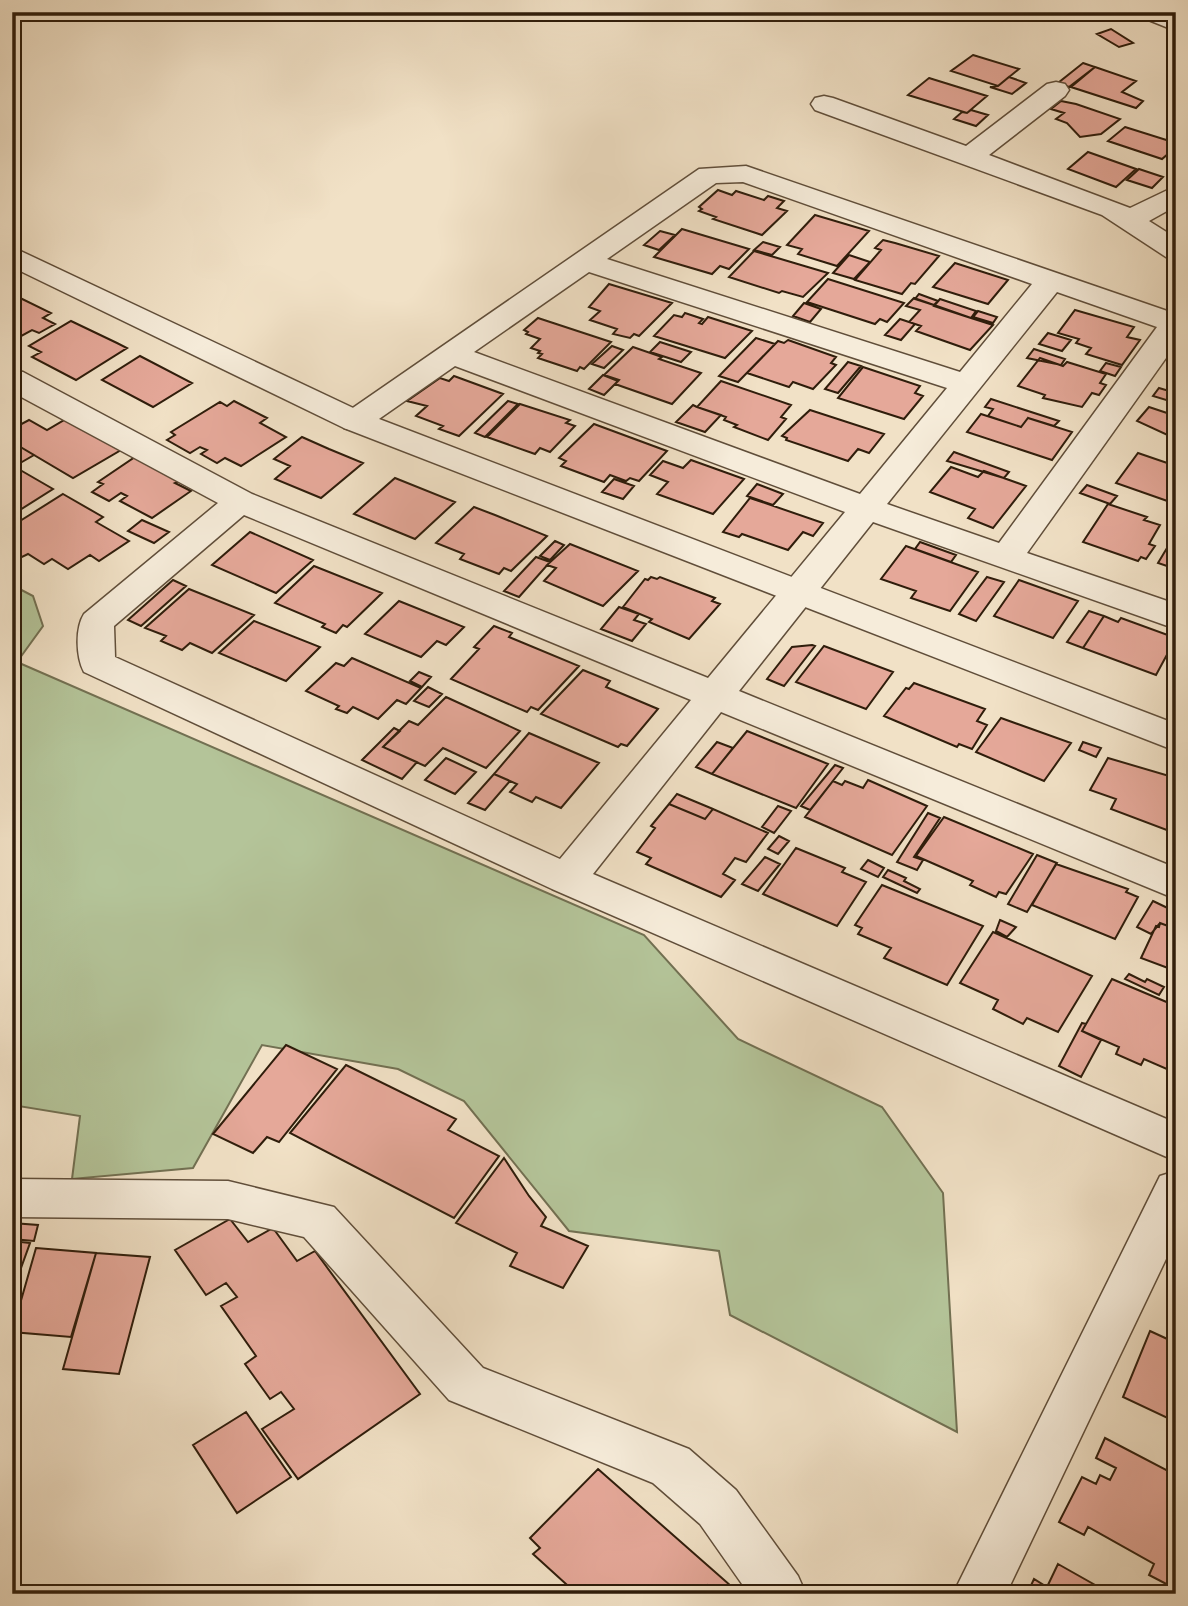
<svg xmlns="http://www.w3.org/2000/svg" width="1188" height="1606" font-family="'Gentium Book Plus',serif">
<style>
.green{fill:#b4c499;stroke:#727052;stroke-width:2}
.building{fill:#e5a899;stroke:#2f1d0b;stroke-width:2}
.lines{fill:none;stroke-linecap:round;stroke-linejoin:round}
.minor-casing{stroke:#604e3a;stroke-width:3}
.tertiary-casing{stroke:#604e3a;stroke-width:3}
.minor{fill:#f6ecda;fill-rule:evenodd}
.tertiary{fill:#f6ecda;fill-rule:evenodd}
</style>
<rect width="100%" height="100%" fill="#f1e1c6"/>
<filter id="stains"><feTurbulence type="fractalNoise" baseFrequency=".00286" numOctaves="4"/><feColorMatrix values="0 0 0 0 .2 0 0 0 0 .09 0 0 0 0 .02 0 0 0 .5 -.17"/></filter>
<radialGradient id="worn" r=".72"><stop offset=".6" stop-color="#630" stop-opacity="0"/><stop offset="1" stop-color="#630" stop-opacity=".3"/></radialGradient>
<path class="green" d="M12,585L33,596L43,626L17,662L644,935L738,1039L882,1107L943,1193L957,1432L730,1315L719,1251L569,1231L464,1101L398,1069L262,1045L193,1168L72,1179L80,1116L12,1105Z"/>
<path class="building" d="M1111,29L1133,43L1119,47L1097,34Z
M973,55L1019,69L998,86L951,71Z
M1083,63L1095,67L1069,87L1058,83Z
M1095,67L1136,81L1122,92L1143,101L1136,108L1071,87Z
M1009,77L1026,83L1012,94L990,87L998,86Z
M929,78L987,96L967,113L908,95Z
M1061,101L1076,104L1120,119L1101,134L1080,137L1067,123L1056,119L1064,113L1051,109Z
M971,110L988,115L976,126L954,119L962,112L967,113Z
M1125,127L1176,143V147L1162,159L1108,141Z
M1088,152L1136,169L1116,187L1068,169Z
M1139,169L1163,177L1152,188L1127,180Z
M718,190L732,195L736,191L764,200L768,196L784,201L777,208L787,211L762,235L756,233L713,219L716,217L699,211L702,209L699,207Z
M815,215L869,231L837,266L798,254L802,249L787,245Z
M682,229L749,249L729,269L720,266L712,274L654,257Z
M660,231L675,235L659,250L644,245Z
M883,240L895,243L939,256L915,284L911,283L902,294L855,280L881,250L875,248Z
M763,242L780,247L772,255L754,250Z
M754,251L828,273L803,297L782,291L779,293L729,277Z
M849,255L870,262L854,279L833,273Z
M955,263L1008,280L988,304L933,287Z
M828,279L904,303L887,322L880,319L875,324L807,302Z
M609,284L672,303L639,336L634,334L630,338L613,334L617,329L590,320L600,311L589,307Z
M12,294L51,313L43,318L55,324L39,333L32,330L12,341Z
M919,294L938,301L934,305L915,299Z
M914,298L971,318L993,325L970,350L916,331L921,326L909,322L920,310L906,306Z
M940,299L976,311L971,318L934,306Z
M804,303L821,309L810,322L793,316Z
M1075,310L1134,327L1127,337L1140,340L1122,365L1086,354L1091,348L1076,343L1079,339L1058,333Z
M978,311L997,317L993,323L973,317Z
M685,313L703,319L699,323L702,324L708,317L752,331L725,358L654,336L674,315L682,317Z
M538,318L611,342L584,369L580,367L577,371L538,358L542,354L538,353L540,351L531,348L540,339L526,334L528,332L524,330Z
M900,319L915,324L901,340L885,335Z
M71,321L117,343L127,348L76,380L32,357L41,352L29,346Z
M1048,333L1071,340L1062,351L1039,344Z
M756,338L775,344L738,382L719,376Z
M788,340L836,357L831,363L836,365L813,389L793,382L789,387L747,373L778,341L784,343Z
M660,342L691,352L681,362L650,352Z
M612,346L623,350L604,368L592,364Z
M633,347L662,357L659,359L701,373L672,404L615,384L619,380L604,375Z
M1034,349L1065,359L1061,365L1027,358Z
M140,356L192,383L153,407L102,380Z
M1040,358L1063,366L1067,362L1106,374L1100,383L1106,385L1099,395L1092,393L1082,407L1043,398L1045,395L1018,386Z
M848,362L861,366L838,393L825,389Z
M1106,363L1121,367L1115,376L1100,371Z
M863,367L920,386L915,393L923,396L904,419L838,398Z
M603,375L618,381L604,395L589,389Z
M454,376L503,394L459,436L439,429L443,426L416,416L427,406L407,401L440,378L449,381Z
M721,381L791,405L781,417L786,419L768,440L734,427L737,425L724,420L726,417L697,407Z
M1159,388L1176,393V403L1153,396Z
M991,399L1059,421L1054,426L1028,418L1021,427L988,416L993,409L985,407Z
M234,401L267,418L260,423L286,437L241,466L225,458L217,463L201,454L207,450L200,447L190,453L167,440L175,435L171,432L220,402L227,406Z
M508,401L518,404L485,437L475,433Z
M520,404L570,420L566,423L575,426L550,452L540,448L535,454L487,437Z
M693,405L697,407L721,415L705,432L676,422Z
M1149,407L1176,416L1174,438L1137,421Z
M810,410L884,434L869,453L858,449L848,461L786,440L787,438L782,436Z
M981,414L1021,427L1028,418L1072,432L1052,460L967,432Z
M66,419L121,450L73,478L12,442V429L29,420L47,430Z
M594,424L667,451L639,481L630,478L626,481L610,475L604,482L561,466L566,461L559,458Z
M302,437L329,449L363,463L321,498L275,479L290,466L274,459Z
M12,442L34,455L15,466L12,465Z
M954,452L1009,472L1004,478L947,461Z
M1138,453L1176,466V504L1116,483Z
M135,457L180,481L175,483L191,491L152,518L120,501L127,496L121,493L109,501L92,492L103,484L98,482Z
M691,460L744,479L713,514L657,494L668,482L650,475L663,461L683,468Z
M15,467L53,489L12,515V469Z
M951,467L978,477L984,471L1026,486L993,528L968,518L975,509L930,492Z
M395,478L455,502L415,539L354,514Z
M614,479L634,486L623,499L602,492Z
M757,484L783,494L773,505L747,496Z
M1087,485L1117,496L1110,504L1080,493Z
M63,494L103,517L96,522L129,541L99,561L90,555L68,569L52,559L44,564L28,554L22,557L12,552V526Z
M750,498L759,501L823,523L813,536L803,532L788,550L742,534L739,537L723,532Z
M1108,504L1147,517L1144,520L1160,525L1149,544L1155,546L1146,559L1141,557L1138,561L1083,542Z
M474,507L495,515L547,536L511,571L504,568L499,574L460,559L464,554L436,543Z
M142,520L169,532L154,543L128,531Z
M250,532L313,560L276,593L212,565Z
M1176,533V569L1158,563Z
M555,541L564,545L550,560L540,556Z
M920,542L956,555L951,562L915,549Z
M570,544L638,571L603,606L544,581L556,568L547,565Z
M906,546L978,572L950,611L911,598L916,591L881,579Z
M536,557L550,562L519,597L504,591Z
M314,566L382,593L347,627L343,625L336,633L322,627L325,624L275,603Z
M651,577L657,579L660,577L715,598L712,601L720,604L689,639L649,622L652,619L623,607L645,579L648,580Z
M987,577L1004,582L976,621L959,614Z
M173,580L186,586L141,626L128,620Z
M1019,580L1078,601L1053,638L994,616Z
M189,589L254,615L212,653L190,643L182,650L161,641L166,636L145,628Z
M399,601L464,627L446,645L437,641L421,657L365,634Z
M619,607L639,614L634,620L646,624L632,641L601,629Z
M1089,611L1104,616L1083,648L1067,642Z
M1104,616L1118,622L1121,618L1176,638L1156,675L1083,648Z
M254,621L320,647L286,681L219,653Z
M494,626L512,633L509,637L579,666L538,710L531,707L527,712L451,679L479,649L474,647Z
M812,645L815,646L784,686L767,679L792,647Z
M824,646L893,672L866,709L796,682Z
M352,658L421,688L406,704L397,700L378,719L353,707L347,713L336,709L339,706L306,691L336,663L344,666Z
M583,670L610,681L606,687L658,709L627,746L621,744L618,747L541,714Z
M419,672L431,677L422,687L410,681Z
M914,683L985,709L977,721L987,725L972,749L959,744L957,747L884,716L906,688L909,689Z
M428,687L442,694L429,707L414,701Z
M446,697L520,731L486,768L443,748L425,766L383,747L409,721L418,725Z
M1001,718L1071,743L1044,781L976,752Z
M394,728L400,731L383,747L417,762L402,779L362,760Z
M747,731L828,764L796,808L712,774Z
M529,733L599,763L561,808L536,797L532,802L510,792L517,784L494,774Z
M717,742L733,748L712,774L696,767Z
M1083,742L1101,748L1096,757L1079,750Z
M446,758L476,772L455,794L425,780Z
M1108,758L1176,778V823L1172,832L1111,809L1116,799L1090,790Z
M835,765L843,768L810,810L801,806Z
M494,774L510,781L485,810L468,803Z
M868,780L927,806L892,855L805,817L833,781L842,785L845,781L863,788Z
M677,794L713,809L705,819L669,804Z
M669,804L705,819L713,809L768,833L746,862L735,858L723,874L735,880L721,897L646,864L651,858L637,852L655,828L651,826Z
M778,806L791,811L774,833L762,827Z
M928,813L940,818L914,857L923,860L917,870L897,862Z
M944,817L1033,854L1006,894L999,892L996,897L970,885L973,881L916,856Z
M779,836L789,841L778,854L768,849Z
M796,848L845,868L842,872L866,882L837,926L763,894Z
M1037,855L1057,863L1027,912L1008,904Z
M765,857L780,864L758,891L742,884Z
M868,860L884,868L878,877L861,869Z
M1056,864L1128,889L1126,892L1138,897L1115,939L1032,905Z
M888,870L906,878L904,881L920,889L917,893L883,877Z
M882,885L983,926L947,985L884,958L891,948L858,934L862,928L855,925Z
M1153,901L1176,912L1168,926L1160,923L1151,934L1137,927Z
M1176,912V971L1141,958L1156,926L1159,927L1160,923L1168,926Z
M1000,920L1016,927L1007,937L996,931Z
M993,932L1092,976L1058,1032L1027,1018L1023,1024L993,1009L998,1000L960,983Z
M1129,974L1145,982L1147,979L1164,987L1159,995L1125,979Z
M1112,979L1176,1006V1073L1144,1059L1141,1065L1116,1054L1119,1047L1082,1031Z
M1082,1023L1086,1024L1082,1031L1101,1040L1081,1077L1059,1066Z
M286,1045L337,1069L279,1142L267,1137L253,1153L213,1134Z
M346,1065L456,1119L448,1130L499,1156L454,1218L290,1133Z
M504,1158L529,1196L546,1217L541,1226L588,1246L563,1288L510,1266L517,1253L456,1223Z
M230,1219L248,1242L273,1228L297,1261L315,1251L420,1394L298,1479L262,1429L294,1409L281,1392L270,1399L245,1364L256,1356L221,1306L237,1297L226,1283L206,1295L175,1250Z
M12,1223L38,1225L34,1241L12,1239Z
M12,1241L30,1243L12,1293Z
M36,1248L96,1253L71,1337L12,1332Z
M96,1253L150,1257L119,1374L63,1369Z
M1150,1331L1176,1343V1422L1123,1397Z
M246,1412L291,1477L237,1513L193,1445Z
M1105,1438L1176,1475V1589L1149,1575L1154,1564L1088,1527L1084,1535L1059,1522L1082,1477L1096,1484L1100,1475L1110,1480L1116,1468L1096,1458Z
M598,1469L731,1586L723,1594L708,1585L699,1594H577L533,1554L540,1548L530,1538Z
M1058,1564L1111,1594H1027L1034,1579L1047,1587Z"/>
<g class="lines">
<defs>
<path id="minor" d="M1138,12L1176,15V31L1141,17Z
M1056,82L1065,84L1069,90L1065,96L989,155L1130,208L1176,186V206L1149,221L1176,238V260L1166,257L1102,215L815,110L811,104L815,98L824,96L833,98L966,146L1047,84Z
M746,166L1176,314V344L1027,553L1176,604V629L873,522L739,691L1176,868V899L721,712L593,874L1176,1123V1161L552,889L84,672C76,657 75,628 84,614L218,503L12,392V370L23,372L252,494L708,678L845,512L455,366L366,428L355,431L344,428L339,421L344,414L699,169ZM743,182L1032,284L960,372L607,259L716,183ZM589,272L947,388L860,494L474,352ZM1057,292L1157,327L999,543L887,504ZM244,515L691,700L560,859L115,657L114,626Z
M1176,1171V1238L1006,1594H953L1160,1176Z
M12,1179L228,1181L334,1207L483,1368L689,1449L736,1490L798,1576L806,1594H749L700,1524L653,1483L449,1400L304,1237L228,1219L12,1217Z"/>
<path id="tertiary" d="M12,247L366,414L1176,724V751L344,428L12,267Z"/>
</defs>
<use href="#minor" class="minor-casing"/>
<use href="#tertiary" class="tertiary-casing"/>
<use href="#minor" class="minor"/>
<use href="#tertiary" class="tertiary"/>
</g>
<rect width="1188" height="1606" fill="none" stroke="#f1e1c6" stroke-width="42"/>
<rect x="14" y="14" width="1160" height="1578" fill="none" stroke="#2f1d0b" stroke-width="3.5"/>
<rect x="21" y="21" width="1146" height="1564" fill="none" stroke="#2f1d0b" stroke-width="2"/>
<rect width="100%" height="100%" filter="url(#stains)"/>
<rect width="100%" height="100%" fill="url(#worn)"/>
</svg>
